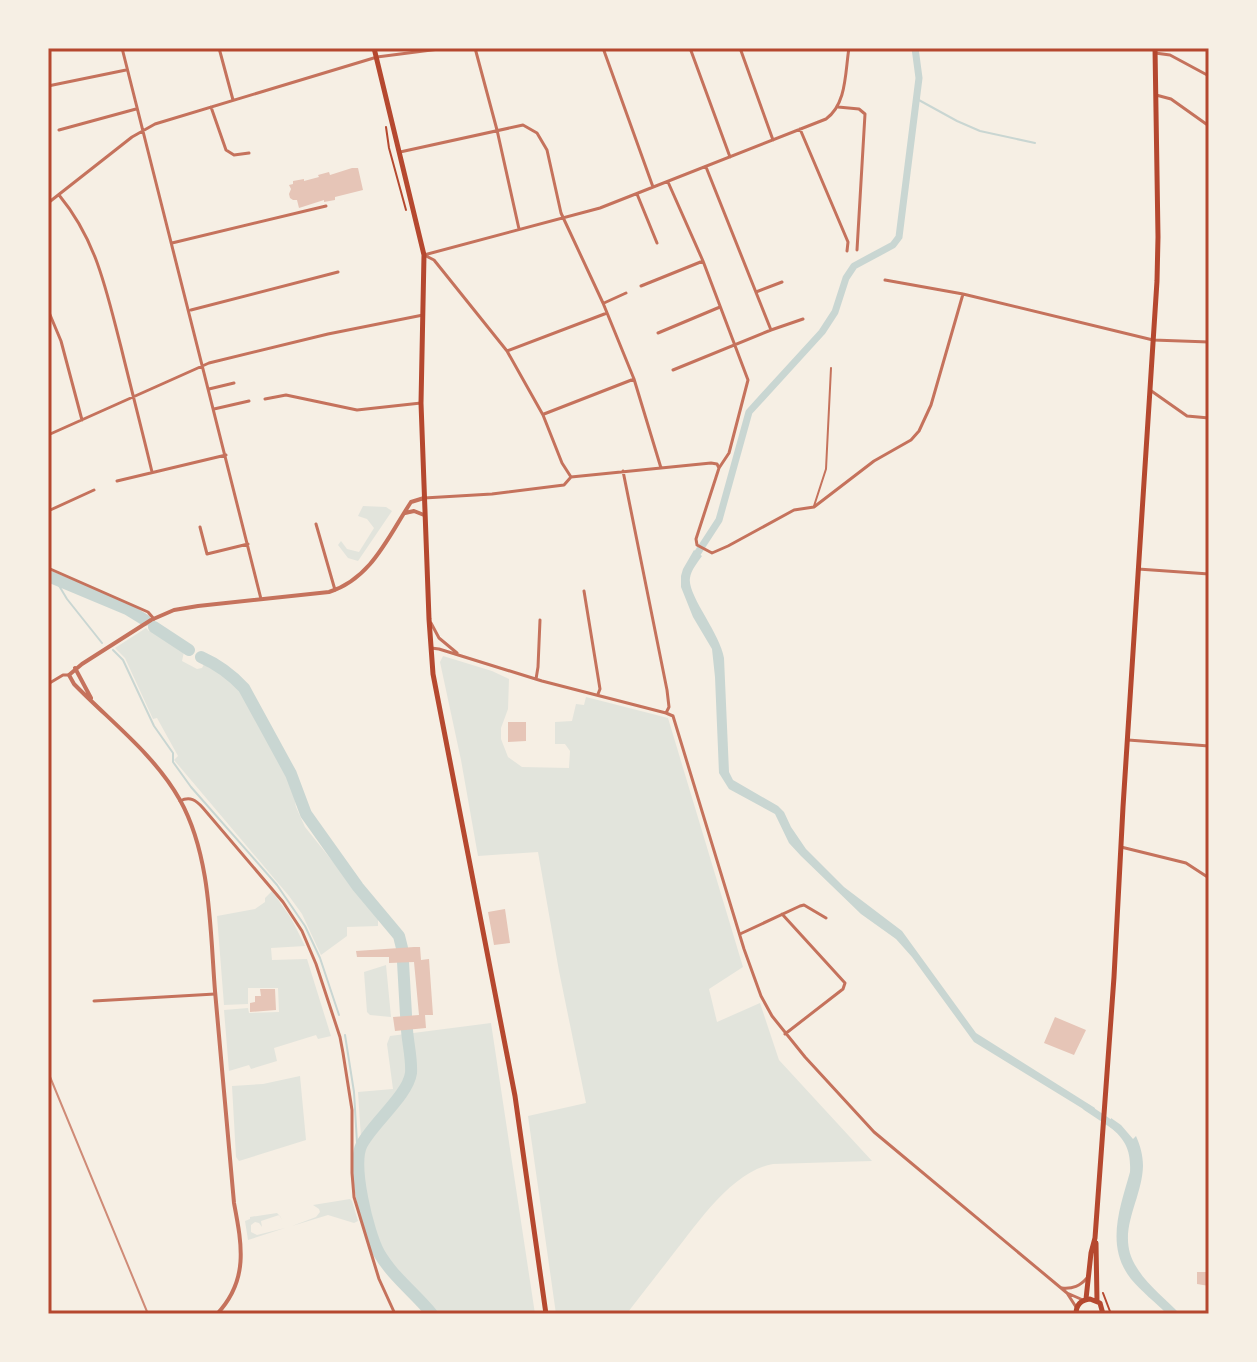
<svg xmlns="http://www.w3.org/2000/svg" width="1257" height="1362" font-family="Poppins,sans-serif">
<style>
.green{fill:#e2e4dc}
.water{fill:#c9d6d2}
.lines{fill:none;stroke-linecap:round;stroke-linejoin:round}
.stream{stroke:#c9d6d2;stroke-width:2}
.canal{stroke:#c9d6d2;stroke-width:7}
.river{stroke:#c9d6d2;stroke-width:12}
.building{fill:#e6c5b7}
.path{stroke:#b5482f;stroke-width:2}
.service{stroke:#c5725c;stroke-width:2}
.minor{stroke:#c5725c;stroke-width:3}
.tertiary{stroke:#c5725c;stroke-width:4}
.primary{stroke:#b5482f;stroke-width:5}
.rail{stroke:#cf8b77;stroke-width:2}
.neatline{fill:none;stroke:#b5482f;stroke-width:3}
</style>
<rect width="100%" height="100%" fill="#f6efe4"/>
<path class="green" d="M363,506L386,507L392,511L358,561L348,558L338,545L341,541L347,549L359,552L374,528L367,519L358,516Z
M146,628L149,631L152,629L184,652L182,661L197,669L202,668L205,662L235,683L284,766L292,785L296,807L305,827L378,918V926L347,927V936L321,955L302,914L289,896L174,760L178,756L157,718L153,719L125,658L115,648Z
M443,656L492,671L509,679L508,709L501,728V739L508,757L522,767L569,768L570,751L565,744H555V722L572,721L576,704L584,705L586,697L668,718L743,967L709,989L717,1022L760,1003L779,1060L872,1161L773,1164C731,1171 695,1227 670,1258C656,1276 642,1294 628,1312L556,1314L528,1116L586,1103L559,971L538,852L478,856L461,760L440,662Z
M272,891L291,918L305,946L271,948L272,960L307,959L331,1036L318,1039L316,1035L274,1048L277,1061L251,1069L249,1065L229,1071L224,1010L248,1008L249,1013L279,1012L278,988H248V1004L224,1005L217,916L255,909L265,902V898Z
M386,965L391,1017L370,1015L367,1012L364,972Z
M491,1023L535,1314H435L394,1269L378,1246L364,1184L363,1147L361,1138L358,1092L393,1089L387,1044L390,1036Z
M300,1076L306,1140L239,1161L236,1157L232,1086L263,1084Z
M350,1199L352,1201L358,1221L354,1223L328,1215L292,1226L316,1217L320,1212L319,1209L313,1205Z
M277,1213L280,1216L282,1220L279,1215L261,1221L262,1227L259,1223L255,1222L251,1225V1232L257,1235L285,1228L248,1240L245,1221L250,1219V1217Z"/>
<path class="water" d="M694,550L702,556C698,562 691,570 690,578C687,595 720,633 724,658L729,772L733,780L778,806L784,812L791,827L806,849L844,887L902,931L976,1033L1095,1108L1093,1115L974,1042L912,957L896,939L861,914L801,856L789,843L775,814L729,789L719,773L715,677L712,649L693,617L681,587V576L683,569Z
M1111,1118L1121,1125L1133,1139L1136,1136C1140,1145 1143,1155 1143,1166C1142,1202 1114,1233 1137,1268C1148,1286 1166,1299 1180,1314H1167C1155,1302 1142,1292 1131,1279C1105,1246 1120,1208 1130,1172C1131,1151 1126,1140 1110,1127Z"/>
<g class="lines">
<path class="stream" d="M917,99L957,121L980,131L1035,143
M55,579L67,599L102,643
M113,650L123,660L154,726L173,753V762L191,787L277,885L305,926L320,958L339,1015
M345,1035L354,1092L357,1143L360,1147"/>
<path class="canal" d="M693,560L719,520L749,412L822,332L835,312L846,278L854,266L893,245L899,237L919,78L915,48
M1086,1107L1116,1127"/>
<path class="river" d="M48,576L127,609L145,620
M154,627L189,650
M201,657C219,665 231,674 244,688L291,774L306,814L358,887L399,936L402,948
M403,962L406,1015
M407,1030C408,1044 412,1059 411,1073C408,1095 373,1123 362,1144C351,1164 368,1233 379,1253C392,1276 415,1293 432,1314"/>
</g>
<path class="building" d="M352,168H358L363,190L335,197V200L324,202V200L299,208L297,200H293L290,198L289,194L291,189L289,185L293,184V181L304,179V181L319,177L318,175L329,172L330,175Z
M508,722H526V741L508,742Z
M505,909L510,943L494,945L488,912Z
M414,947H420L421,960L429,959L433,1015H425L426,1028L395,1031L393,1017L419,1015L414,962L389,963V957H357L356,951Z
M260,989H275L276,1010L250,1012V1003L255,1002V996H261Z
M1055,1017L1086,1030L1074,1055L1044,1043Z
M1197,1272H1207V1275H1209V1286L1197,1284Z"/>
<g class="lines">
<path class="path" d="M386,127L389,148L406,210
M1103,1293L1111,1314"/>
<path class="service" d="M814,506L826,469L831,368"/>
<path class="minor" d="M122,48L261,599
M219,48L233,100
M475,48L497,130L519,229
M603,48L653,187
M690,48L730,157
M740,48L773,140
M1155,53L1170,55L1209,76
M48,86L126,70
M1156,95L1171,99L1209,126
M211,107L226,150L234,155L249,153
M838,107L859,109L865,114L857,250
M800,129L848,242L847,251
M59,130L136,109
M400,152L523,125L537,133L547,150L561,213L603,303L634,379L661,468
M668,182L703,261L748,380L729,453L719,468L696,539L697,545L712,553L728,546L794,510L814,507L874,461L911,440L919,431L931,405L963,294
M637,194L657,243
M59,195C97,241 106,290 121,347C131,388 142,430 152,472
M48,203L132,137L155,124L377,57L447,48
M172,243L326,206
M424,255L600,208L826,119C847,104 845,72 849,48
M424,255L434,260L507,351L543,415L562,463L571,477L711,463L717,464L719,468
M885,280L963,294L1153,340L1209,342
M641,286L703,261
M756,292L782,282
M604,303L626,293
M48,310L61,341L82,420
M191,310L338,272
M771,330L803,319
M658,333L720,307
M507,351L607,313
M673,370L771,330L706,167
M209,389L234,383
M1150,390L1187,416L1209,418
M265,399L286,395L357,410L421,403
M214,409L249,401
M544,414L634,379
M48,435L209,363L328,334L423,315
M623,471L667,690L669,707L666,713
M117,481L226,455
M424,498L492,494L564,485L571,477
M48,511L94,490
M316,524L335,590
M200,527L207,554L248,544
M48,568L148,612L154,619
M1138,569L1209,574
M584,591L600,689L598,694
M431,623L439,638L457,653
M431,648L439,649L542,681L666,713L673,716L744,949L761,996L772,1016L805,1057L874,1132L1067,1293L1083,1300
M536,679L538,667L540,620
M48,684L63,675H69
M1128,740L1209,746
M180,801C190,796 196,800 203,808L283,902L302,931L316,964L340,1037L343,1053L352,1110V1173L354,1197L379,1279L395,1314
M1121,847L1186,863L1209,878
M782,914L845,983L843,989L785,1034
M740,934L800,906L804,905L826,918
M94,1001L215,994
M1062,1288C1073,1289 1080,1286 1087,1278
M1067,1293L1076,1307"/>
<path class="tertiary" d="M405,513L414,511L424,515
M75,668L91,698
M217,1314C249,1280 242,1245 234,1203C228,1132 221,1062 215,991C210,929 211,856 180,800C154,754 111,722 74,684L69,675L82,664L151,620L174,610L198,606L329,592C371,579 388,537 411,502L424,498"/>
<path class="primary" d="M374,48L424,255L421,403L429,619L433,674L515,1096L546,1314
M1096,1243L1097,1301
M1086,1299L1091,1253L1095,1238L1114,977L1123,807L1157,281L1158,237L1155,48
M1076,1314C1076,1305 1081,1300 1090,1299L1100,1303L1103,1314"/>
<path class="rail" d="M48,1072L148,1314"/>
</g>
<rect width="1257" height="1362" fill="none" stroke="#f6efe4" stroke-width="100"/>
<rect x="50" y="50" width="1157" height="1262" class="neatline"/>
</svg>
